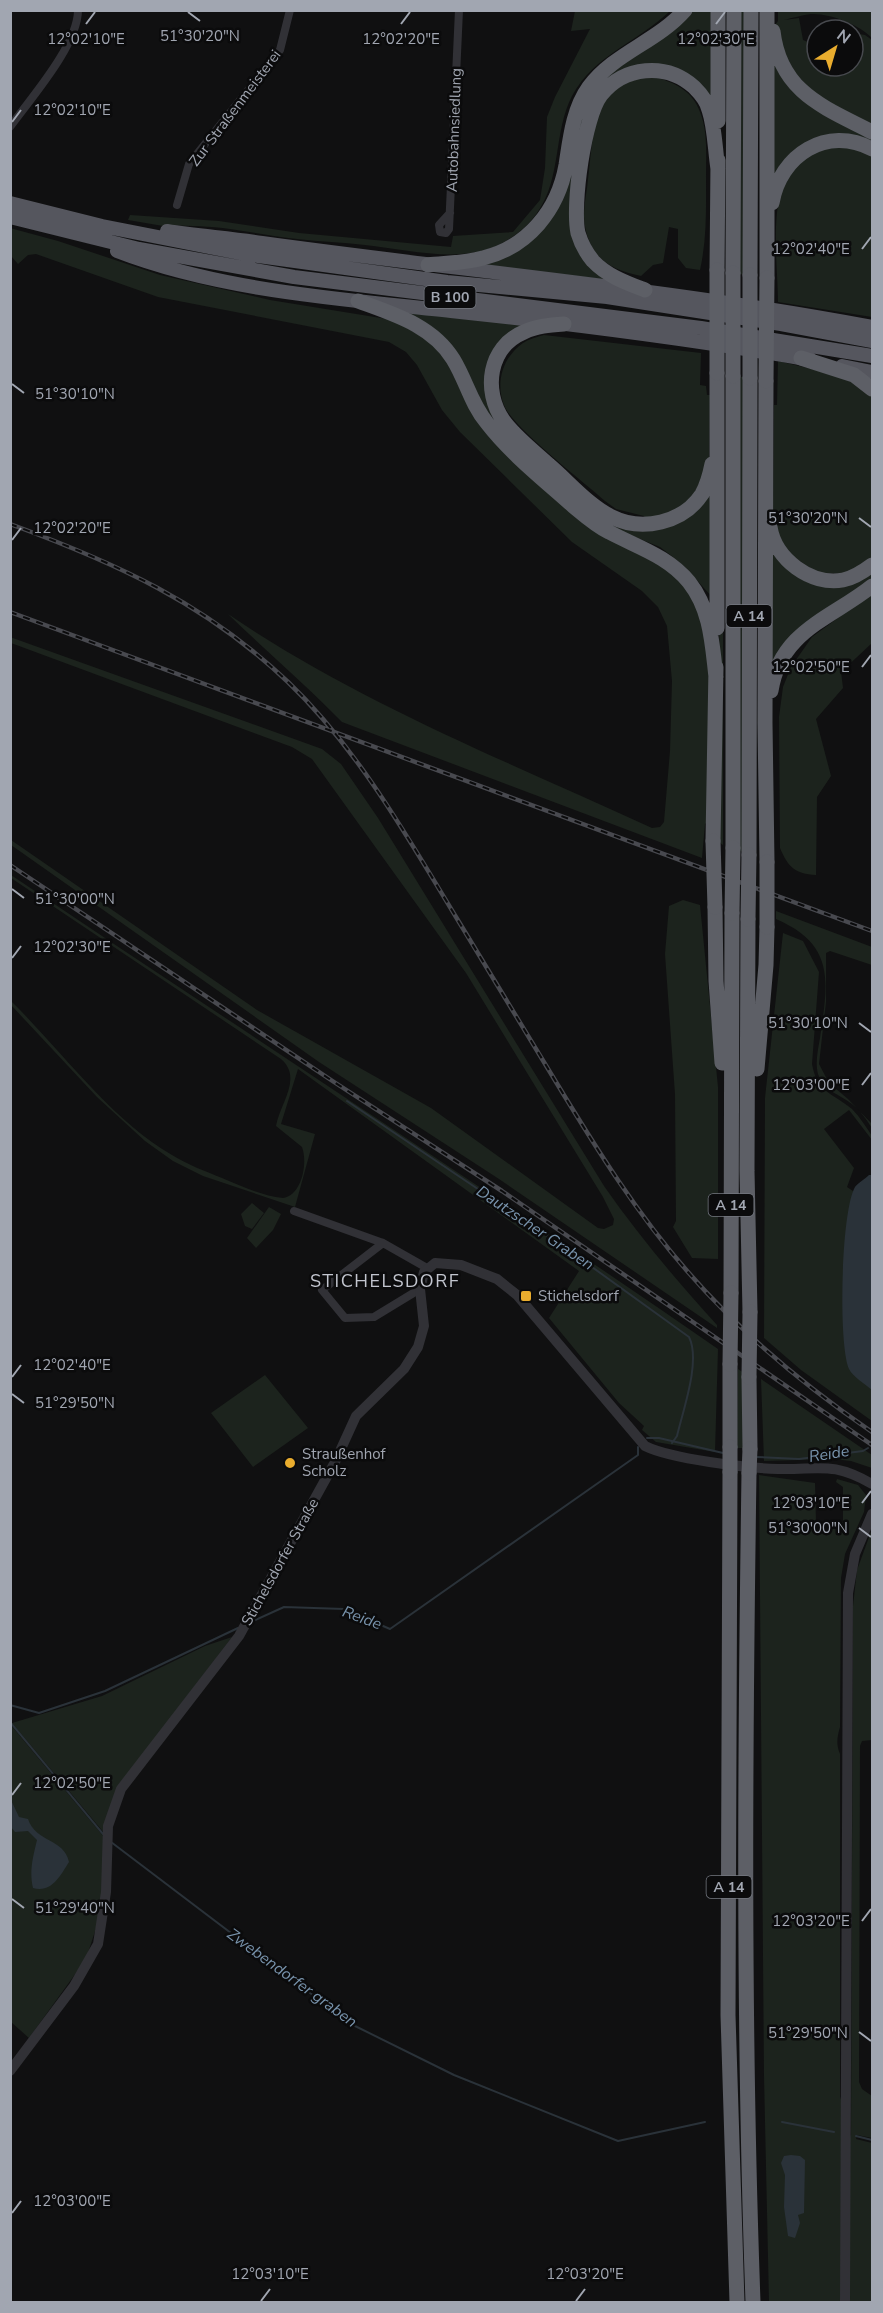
<svg xmlns="http://www.w3.org/2000/svg" width="883" height="2313" font-family="'Nunito Sans',sans-serif">
<style>
.green{fill:#1c231d}
.water{fill:#2a3239}
.lines{fill:none;stroke-linecap:round;stroke-linejoin:round}
.stream{stroke:#2a3239;stroke-width:2}
.minor{stroke:#313136;stroke-width:8}
.tertiary{stroke:#313136;stroke-width:10}
.trunk{stroke:#55565e;stroke-width:14}
.motorway{stroke:#5d5f66;stroke-width:15}
.rail-casing{stroke:#48494f;stroke-width:4.5}
.rail{stroke:#0b0b0c;stroke-width:2;stroke-dasharray:7;stroke-linecap:butt}
.motorway-bridge{stroke:#5d5f66;stroke-width:15}
.ticks{fill:none;stroke:#a1a6b1;stroke-width:2}
.poi-dot{fill:#eaad2e;stroke:#0b0b0c;stroke-width:2}
.labels{text-anchor:middle;dominant-baseline:central;stroke-width:5;stroke-linejoin:round;paint-order:stroke}
.shield{fill:#0b0b0c;stroke:#747880;stroke-width:1.5}
.shield-label{font-size:14px;font-weight:bold;fill:#a1a6b1}
.street-label{font-size:15px;fill:#a1a6b1;stroke:#0b0b0c}
.poi-label{font-size:15px;fill:#a1a6b1;stroke:#0b0b0c;text-anchor:start}
.water-label{font-size:16px;font-style:italic;fill:#7893ac;stroke:#0b0b0c}
.quarter-label{font-size:18px;letter-spacing:1.5px;fill:#c2c5ce;stroke:#0b0b0c}
.ticks-label{font-size:15px;text-anchor:middle;fill:#a1a6b1;stroke:#0b0b0c;stroke-width:5;stroke-linejoin:round;paint-order:stroke}
</style>
<rect width="100%" height="100%" fill="#101011"/>
<path class="green" d="M746,10L745,275L740,274V11Z
M575,11H670C638,42 594,55 572,96C553,133 562,178 537,213C524,232 501,247 478,252C442,259 401,249 365,245C342,242 320,242 297,239C275,237 252,232 230,229C210,226 190,226 171,225L169,227L128,220L130,215L219,221L299,233L451,247L453,236L513,232L540,200L545,168L547,117L555,97L590,29L571,31Z
M689,11H713L714,109L680,72L605,85L573,222L609,280L484,265L535,238L578,123L597,84Z
M778,11H872V38C860,25 830,13 811,14C803,15 792,18 784,20L799,18L803,40L808,42L817,40V66H853V33L865,35L872,40V126L824,103L791,69L775,25L778,21Z
M772,58L777,66L872,137V144L847,137L779,171L772,177Z
M654,77C674,82 693,91 700,112C708,132 706,155 706,177C706,208 707,239 700,270L686,268L678,258V229L669,227L663,263L653,265L641,276C623,272 605,267 594,250C588,241 584,227 584,216C584,204 587,191 588,179C592,151 591,114 612,92C624,80 638,79 654,77Z
M847,143L872,155V317L778,302C778,261 765,182 803,156C811,150 836,146 847,143Z
M10,228L58,241L160,275L270,300L387,319L399,323L432,343L448,363L471,408L646,554L687,585L709,634L711,818L705,824L702,858L342,722C305,684 266,651 228,614C359,703 509,762 652,828L660,827L664,822L670,751L672,681L667,626L658,607L642,591L572,542L460,432L442,410L417,365L406,352L389,342L158,297L36,254L28,255L18,264L11,256Z
M407,311L532,324L515,333L489,396L584,500L642,528L711,487L712,597L685,567L673,557L660,547L615,529L514,445Z
M544,335L701,353L700,385L706,386L707,395H710L709,467L687,505L646,521L644,516L616,509L605,501C584,482 512,427 504,405C495,382 503,357 523,343C529,339 537,337 544,335Z
M778,361L850,378L872,395V559L846,573L819,574L785,551L774,523L773,513L774,405H777Z
M739,377H745V853L738,850Z
M719,541L723,610V845L720,843Z
M771,550L808,578L872,570V582L845,601L770,674Z
M872,593V643L841,672L843,688L816,719L831,776L817,797L816,875C795,874 788,867 780,848L779,717L783,687L791,667L812,637Z
M10,637L322,749L341,764L378,818L604,1186C639,1236 676,1280 717,1325V1328L499,1179L319,1062L11,845V840L257,1010L431,1108L598,1228L604,1229L613,1225L614,1219L603,1197L466,973L312,759L292,747L11,643Z
M11,875C246,1033 484,1187 718,1349L715,1452L656,1442L642,1430L644,1426L619,1403L549,1318L579,1271L298,1069L281,1124L315,1134L295,1207L203,1176L173,1161L145,1141L97,1097L11,1005L10,1000C61,1050 111,1120 172,1155C188,1165 205,1171 222,1178C241,1186 262,1196 283,1198C302,1195 308,1163 302,1147L276,1126C280,1103 303,1078 281,1059L11,878Z
M683,900L700,905L718,1087V1259L692,1258L673,1227L676,1221L675,1094L665,954L669,906Z
M776,911L872,947V965L830,951L826,953V1002L819,1064L829,1083L848,1099L872,1124V1128C866,1119 860,1110 852,1104C839,1094 824,1091 818,1074C815,1063 818,1049 820,1038C828,982 836,945 776,919Z
M783,933L803,941L819,972L812,1064C817,1093 833,1093 852,1109C860,1117 866,1127 872,1136V1140L849,1110L824,1129L854,1168L847,1187L856,1193L872,1387V1421L801,1370L764,1338L765,1098Z
M252,1203L264,1213L252,1229L245,1226L241,1214Z
M269,1207L281,1214L273,1230L256,1248L247,1238Z
M738,1369L744,1373V1448H737Z
M265,1375L308,1428L253,1467L211,1413Z
M761,1379L872,1455V1468L851,1461L833,1459L764,1461Z
M759,1475L815,1483L816,1522H843V1487L836,1482L837,1479L858,1485L866,1495L864,1512L845,1554L841,1578L840,1727C837,1737 836,1745 840,1754V2096L851,2138L853,1606L857,1570L872,1529V1740L862,1741L860,1746L859,2082L862,2089L872,2096V2138L857,2135L856,2139L872,2143V2302H769L764,2076Z
M232,1637L140,1758L105,1834L12,1723L102,1696L205,1646Z
M10,1724L104,1837L103,1893L97,1925L86,1959L29,2038L11,2022Z"/>
<path class="water" d="M869,1175H872V1390C865,1384 853,1377 849,1369C838,1344 841,1211 855,1187C858,1183 865,1179 869,1175Z
M10,1798L19,1817L28,1819C36,1843 64,1838 69,1862C60,1876 52,1893 33,1888C29,1871 33,1857 37,1840L28,1831L15,1832L11,1827Z
M791,2155L800,2156L805,2160L804,2213L798,2215L800,2223L795,2238L788,2236L784,2207L785,2175L781,2163L784,2156Z"/>
<g class="lines">
<path class="stream" d="M347,1101L567,1249L689,1337C701,1361 683,1410 677,1436L672,1443
M647,1438H659L723,1453
M756,1457L799,1459L863,1451L868,1448
M251,1622L284,1607L344,1609L390,1629L638,1455V1447
M10,1705L39,1713L105,1691L238,1628
M10,1722L103,1834
M111,1842L351,2024L454,2075L618,2141L705,2122
M782,2122L834,2132
M856,2136L872,2140"/>
<path class="minor" d="M10,127C31,98 78,45 78,10
M177,205L189,164L280,50L290,10
M450,213L439,225L440,232L446,233L449,229L459,10
M294,1211L383,1243L427,1268
M383,1243L322,1290L345,1318L374,1317L420,1289"/>
<path class="tertiary" d="M10,2071L74,1986L98,1944L106,1892L108,1826L121,1789L239,1636L335,1462L356,1416L404,1369L418,1347L424,1326L420,1289L424,1272L435,1263L461,1265L497,1279L517,1295L645,1446C671,1459 747,1468 778,1469C820,1470 832,1461 872,1484
M845,2302L848,1593L855,1554L872,1514"/>
<path class="trunk" d="M10,203L102,226L250,255L447,282L607,297L781,324L872,341
M10,217L139,249L294,277L701,328L872,356
M167,231C199,236 230,238 262,243C465,271 670,289 872,327
M117,251C220,291 342,299 451,311C572,324 692,339 811,360
M842,366L872,372"/>
<path class="motorway" d="M773,31C780,93 826,108 872,132
M718,121V10
M772,203C780,155 827,125 872,149
M428,265C446,263 466,263 483,258C528,247 558,210 566,165C570,139 573,109 589,87C614,53 657,42 685,10
M717,270L718,160
M733,273L734,10
M750,275L751,10
M767,278V10
M645,290C627,283 607,276 593,261C587,254 581,243 578,233C572,206 584,117 601,95C624,66 666,62 694,87C700,93 707,101 709,110C715,128 715,150 718,169
M358,301C393,314 432,325 453,359C466,380 471,404 487,423C511,454 543,479 572,505C584,515 595,525 609,532C637,547 668,556 689,582C711,610 712,643 716,677
M564,324C550,325 536,326 524,332C488,347 483,391 503,420C515,437 534,451 549,465C569,482 588,505 612,517C642,532 683,523 702,494C707,485 710,474 712,464
M801,358L854,375L872,389
M766,381L765,723L767,862
M770,527C775,559 811,586 843,580C854,578 864,571 872,565
M717,628V373
M771,691C780,631 832,618 872,586
M713,841L716,667
M733,848V376
M749,855L750,378
M715,907L716,981L722,1063
M748,919L747,1171L750,1312
M757,1069L766,965L767,927
M731,1293L732,913
M749,1377L750,1449
M730,1447V1364
M730,1472L728,2015L737,2302
M749,1473C745,1750 743,2026 753,2302"/>
<defs>
<path id="rail" d="M10,524C116,563 205,603 288,682C357,748 407,836 456,917C489,972 523,1027 556,1082C596,1148 637,1214 688,1272C742,1334 805,1386 872,1432
M10,612L872,931
M10,865L334,1082L502,1191L872,1445"/>
</defs>
<use href="#rail" class="rail-casing"/>
<use href="#rail" class="rail"/>
<path class="motorway-bridge" d="M717,373V270
M733,376V273
M750,378V275
M766,381L767,278
M713,841L715,907
M767,862V927
M732,913L733,848
M748,919L749,855
M730,1364L731,1293
M749,1377L750,1312
M730,1472V1447
M749,1473L750,1449"/>
</g>
<path class="ticks" d="M188,12L200,21M86,24L95,12M401,24L410,12M716,24L725,12M12,122L21,110M862,249L871,237M12,384L24,393M859,518L871,527M12,540L21,528M862,667L871,655M12,889L24,898M12,958L21,946M859,1023L871,1032M862,1085L871,1073M12,1377L21,1365M12,1394L24,1403M862,1503L871,1491M859,1528L871,1537M12,1795L21,1783M12,1899L24,1908M862,1921L871,1909M859,2032L871,2041M12,2213L21,2201M261,2301L270,2289M576,2301L585,2289"/>
<g class="poi-dot">
<rect x="520" y="1290" width="12" height="12" rx="3"/>
<circle cx="290" cy="1463" r="6"/>
</g>
<g class="labels">
<g class="shield">
<rect x="424.5" y="286" width="51" height="22" rx="4.5"/>
<rect x="726.5" y="605" width="45" height="22" rx="4.5"/>
<rect x="708.5" y="1194" width="45" height="22" rx="4.5"/>
<rect x="706.5" y="1876" width="45" height="22" rx="4.5"/>
</g>
<g class="shield-label">
<text x="450" y="297">B 100</text>
<text x="749" y="616">A 14</text>
<text x="731" y="1205">A 14</text>
<text x="729" y="1887">A 14</text>
</g>
<g class="street-label">
<text transform="translate(235 108) rotate(-53)">Zur Straßenmeisterei</text>
<text transform="translate(454 130) rotate(-88)">Autobahnsiedlung</text>
<text transform="translate(280 1562) rotate(-61)">Stichelsdorfer Straße</text>
</g>
<g class="poi-label">
<text x="538" y="1296">Stichelsdorf</text>
<text x="302" y="1454">Straußenhof<tspan x="302" dy="17">Scholz</tspan></text>
</g>
<g class="water-label">
<text transform="translate(535 1228) rotate(34)">Dautzscher Graben</text>
<text transform="translate(829 1454) rotate(-9)">Reide</text>
<text transform="translate(362 1618) rotate(20)">Reide</text>
<text transform="translate(292 1978) rotate(36)">Zwebendorfer graben</text>
</g>
<g class="quarter-label">
<text x="385" y="1281">STICHELSDORF</text>
</g>
</g>
<g class="ticks-label">
<text x="200" y="41">51°30'20"N</text>
<text x="86" y="44">12°02'10"E</text>
<text x="401" y="44">12°02'20"E</text>
<text x="716" y="44">12°02'30"E</text>
<text x="72" y="115">12°02'10"E</text>
<text x="811" y="254">12°02'40"E</text>
<text x="75" y="399">51°30'10"N</text>
<text x="808" y="523">51°30'20"N</text>
<text x="72" y="533">12°02'20"E</text>
<text x="811" y="672">12°02'50"E</text>
<text x="75" y="904">51°30'00"N</text>
<text x="72" y="952">12°02'30"E</text>
<text x="808" y="1028">51°30'10"N</text>
<text x="811" y="1090">12°03'00"E</text>
<text x="72" y="1370">12°02'40"E</text>
<text x="75" y="1408">51°29'50"N</text>
<text x="811" y="1508">12°03'10"E</text>
<text x="808" y="1533">51°30'00"N</text>
<text x="72" y="1788">12°02'50"E</text>
<text x="75" y="1913">51°29'40"N</text>
<text x="811" y="1926">12°03'20"E</text>
<text x="808" y="2038">51°29'50"N</text>
<text x="72" y="2206">12°03'00"E</text>
<text x="270" y="2279">12°03'10"E</text>
<text x="585" y="2279">12°03'20"E</text>
</g>
<rect width="883" height="2313" fill="none" stroke="#a1a6b1" stroke-width="24"/>
<g transform="translate(835 48) rotate(37)"><circle r="28" fill="#0b0b0c" stroke="#47494e" stroke-width="1.5"/>
<path d="M0-4.5L10 22L0 15L-10 22Z" fill="#eaad2e"/>
<text y="-9" font-size="16" font-weight="bold" text-anchor="middle" fill="#a1a6b1">N</text>
</g>
</svg>
